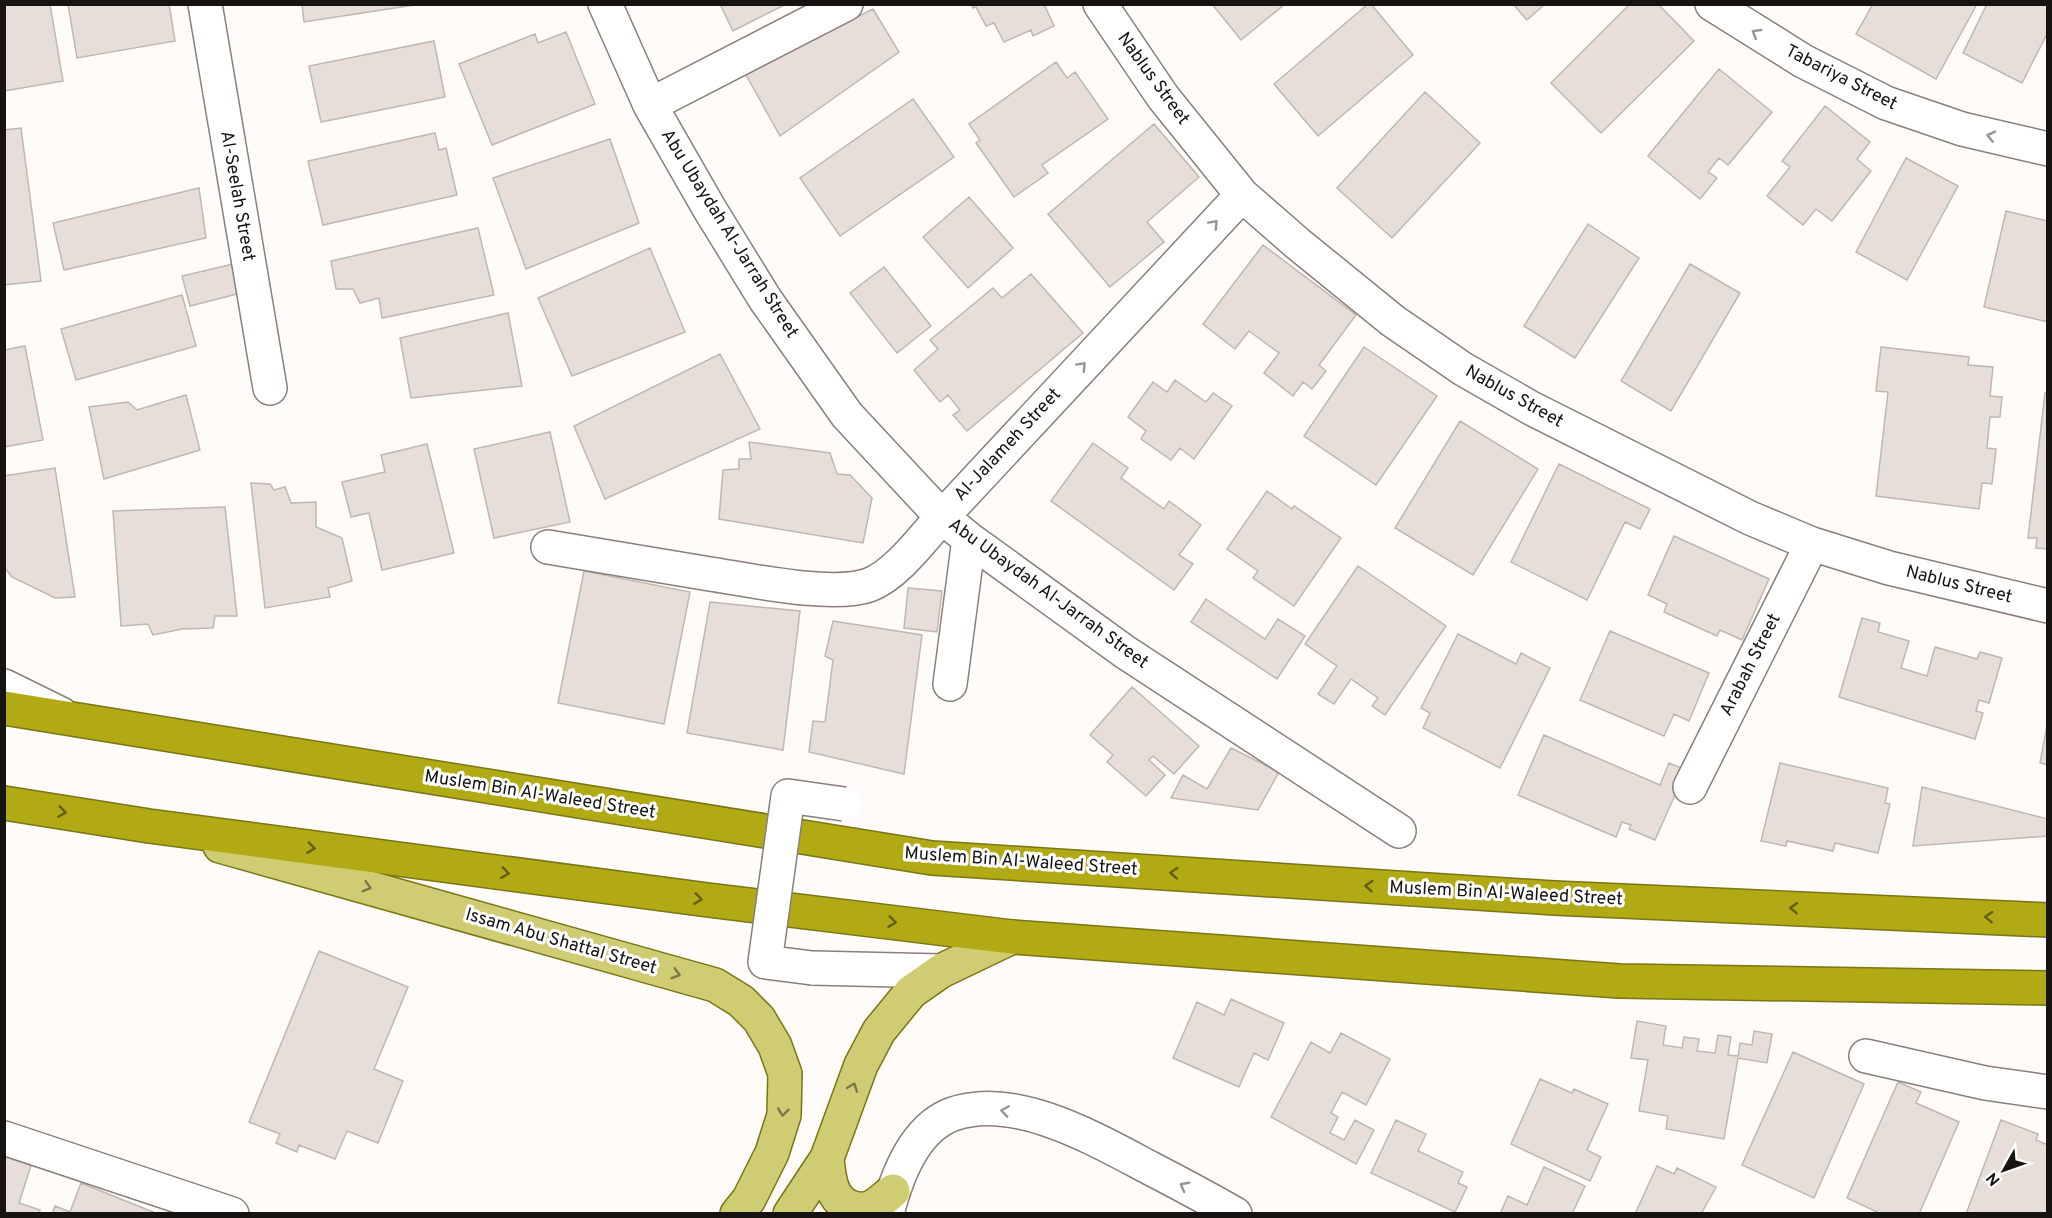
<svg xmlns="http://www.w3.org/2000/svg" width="2052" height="1218" font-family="Overpass,sans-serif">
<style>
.building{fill:#e8ded9;stroke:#c0b6b2;stroke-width:1.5}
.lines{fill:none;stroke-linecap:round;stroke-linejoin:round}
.minor-casing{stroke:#897f7b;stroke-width:36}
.major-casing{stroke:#7b7514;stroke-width:36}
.highway-casing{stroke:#7b7514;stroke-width:36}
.minor{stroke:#fff;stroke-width:33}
.major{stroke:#d0cc73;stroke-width:33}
.highway{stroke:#b1aa15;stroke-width:33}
.minor-bridge-casing{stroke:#897f7b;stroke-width:36;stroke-linecap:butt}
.minor-bridge{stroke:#fff;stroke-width:33}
.oneway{stroke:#969594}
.oneway2{stroke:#645e13}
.oneway3{stroke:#7c7947}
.labels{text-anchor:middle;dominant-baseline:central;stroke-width:6;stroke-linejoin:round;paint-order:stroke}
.street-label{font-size:18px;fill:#161311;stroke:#fff}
</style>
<rect width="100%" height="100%" fill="#fffbf9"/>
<path class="building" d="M10,4H50L63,81L4,91V6Z
M68,4H169L175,41L77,58Z
M302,4H414V5L304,22Z
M720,4H786L733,31Z
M971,4H1044L1054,26L1033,36L1031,30L1004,42L994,23L986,26L976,7L973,8Z
M1212,4H1285L1241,40Z
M1368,4H1371L1413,55L1318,136L1274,84Z
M1513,4H1545L1527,20Z
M1630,4H1658L1694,41L1601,133L1551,83Z
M1873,4H1977L1936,79L1856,34Z
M1987,4H2048V32L2022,83L1963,53Z
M873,9L899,52L780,136L745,73Z
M566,32L595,104L492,145L459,64L535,34L538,43Z
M434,41L445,97L321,122L309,66Z
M1056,62L1067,78L1075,72L1108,119L1042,165L1048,173L1014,197L976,143L980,140L969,124Z
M1719,69L1772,112L1728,165L1719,158L1708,172L1717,178L1700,199L1648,156Z
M1425,92L1480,143L1392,238L1337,188Z
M913,99L954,157L840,236L800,178Z
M1825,106L1870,142L1857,159L1871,171L1832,221L1816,209L1803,225L1767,196L1790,167L1782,161Z
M1154,124L1199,177L1147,222L1164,242L1110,287L1048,214Z
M21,128L41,281L4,285V130Z
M435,133L439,150L446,148L457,195L323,225L308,161Z
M610,139L639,223L526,269L493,178Z
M1906,158L1958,186L1907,280L1856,252Z
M199,188L206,238L64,270L53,223Z
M969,197L1013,248L968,288L923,237Z
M2006,211L2048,221V322L1984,307Z
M1588,224L1639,258L1575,358L1524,326Z
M478,228L494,295L382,318L379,298L360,303L353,289H336L331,261Z
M1263,245L1356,315L1319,365L1326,371L1312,389L1303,382L1293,396L1264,373L1279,353L1249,331L1235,349L1203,324Z
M650,248L685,332L572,376L538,298Z
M242,262L249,291L190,306L182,276Z
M1690,264L1740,293L1671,411L1621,381Z
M884,267L931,326L897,353L850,293Z
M1031,274L1083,333L967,431L953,415L960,410L948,395L940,402L914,370L938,349L930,340L993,288L1002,298Z
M182,295L196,346L76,380L61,329Z
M508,313L522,386L411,398L400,338Z
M25,346L43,440L4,447V350Z
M1364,347L1437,396L1376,485L1304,436Z
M1881,347L1969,357L1968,365L1993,367L1990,396L2002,397L2000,417H1990L1987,448L1996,449L1992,484L1982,483L1979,509L1876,496L1888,392L1876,391Z
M720,354L760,429L605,499L574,426Z
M1175,380L1206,402L1213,393L1232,406L1194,459L1180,448L1171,460L1141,439L1146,431L1128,417L1153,382L1167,392Z
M2045,393H2048V549L2036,548L2037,538H2028Z
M186,395L200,450L104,479L89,407L128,402L137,410Z
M1460,421L1538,469L1473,575L1395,528Z
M550,432L570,522L494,538L474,449Z
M749,442L830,453L837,474L850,475L872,498L863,543L719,519L723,470L739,469V459H751Z
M1093,443L1128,468L1121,478L1164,509L1169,501L1201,525L1179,555L1193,564L1174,590L1051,501Z
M427,444L454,553L382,570L369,513L351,517L342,482L385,472L381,455Z
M1559,464L1650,509L1640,529L1625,522L1587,600L1511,562Z
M55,468L75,597L55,598L12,577L4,567V476Z
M251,483L270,484L274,490L285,487L291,503L316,502V527L342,538L352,581L328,588L330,597L265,608Z
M1267,491L1292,509L1294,506L1341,538L1294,606L1253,578L1258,571L1227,549Z
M225,507L237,616H215L213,628L182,629L153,635L148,624L121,626L113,511Z
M1674,536L1769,579L1742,640L1720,630L1717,636L1664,612L1667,604L1648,595Z
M1358,566L1446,626L1385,715L1372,706L1378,698L1351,679L1334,704L1318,694L1337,666L1305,644Z
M584,571L690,592L664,724L558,703Z
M908,588L942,591L937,632L904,628Z
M1206,599L1265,639L1278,619L1305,636L1277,679L1191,622Z
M710,602L800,611L783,750L687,733Z
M1862,618L1880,623L1878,632L1909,641L1901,668L1927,676L1935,647L1977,659L1980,652L2002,658L1989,703L1979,700L1976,711L1983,713L1975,739L1839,697Z
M833,621L922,635L904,774L809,752L813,721L825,722L833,660L825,656Z
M1610,631L1709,673L1689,721L1674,714L1664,736L1580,700Z
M1458,634L1516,664L1521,653L1550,668L1500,768L1423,728L1430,713L1421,708Z
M1132,687L1199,746L1174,774L1153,756L1149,760L1165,775L1146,796L1107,762L1113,755L1090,735Z
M2048,720V765L2040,763Z
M1544,735L1660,785L1669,763L1686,770L1655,840L1629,829L1631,825L1622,822L1616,837L1518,795Z
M1231,748L1279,772L1258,810L1171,798L1183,775L1207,789Z
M1780,763L1888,788L1885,803L1890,804L1878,853L1835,843L1833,851L1787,841L1786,846L1761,841Z
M1922,787L2048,819V836L1913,846Z
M319,951L408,987L374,1069L403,1081L378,1143L347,1131L335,1159L299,1145L297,1152L276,1143L280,1134L249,1122Z
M1231,999L1284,1023L1268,1060L1254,1053L1239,1087L1173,1058L1197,1002L1224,1015Z
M1637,1021L1666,1026L1663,1045L1682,1048L1684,1037L1699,1039L1697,1051L1715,1053L1718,1035L1731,1037L1728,1055L1738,1056L1740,1043L1752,1045L1754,1031L1772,1034L1767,1063L1738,1058L1724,1139L1666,1129L1668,1116L1639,1111L1648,1060L1631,1058Z
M1341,1033L1390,1059L1366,1105L1342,1092L1331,1113L1338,1117L1330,1133L1344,1140L1355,1120L1374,1130L1356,1164L1271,1117L1311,1042L1330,1053Z
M1793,1052L1864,1084L1814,1198L1742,1165Z
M1540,1079L1572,1093L1574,1089L1608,1104L1587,1150L1601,1157L1590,1181L1511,1144Z
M1898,1082L1921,1092L1916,1103L1959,1122L1919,1214H1881L1847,1198Z
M1396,1120L1426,1134L1418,1151L1463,1172L1458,1183L1467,1187L1455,1212L1371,1173Z
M2001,1120L2038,1134L2036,1140L2048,1145V1214H1966Z
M4,1154L34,1156L19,1203L40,1210L39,1214H4Z
M1657,1166L1674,1174L1677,1168L1716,1187L1701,1214H1635Z
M1544,1167L1585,1186L1572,1214H1500L1508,1196L1527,1205Z
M81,1183L158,1214H52L55,1206L70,1212Z"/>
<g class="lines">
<defs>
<path id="minor" d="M205,4L270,388
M605,4L650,105L709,208L765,299L847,415L942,517L969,539L1125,652L1399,831
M1100,4L1163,97L1242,195L1297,243L1393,321L1463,369L1531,408L1750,518L1812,544L1889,568L2048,606
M1712,4L1803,61L1886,103L1962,129L2048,149
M650,105L846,4
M548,547C602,556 656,565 710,574C749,580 833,598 869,585C896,575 923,538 942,517L1242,195
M950,684L969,539
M4,686L61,714
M1690,787L1812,544
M812,968L941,971
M1866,1056L1985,1083L2048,1092
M4,1138L232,1214
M887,1214C896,1178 914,1128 953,1114C1015,1092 1097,1140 1150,1168C1179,1183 1207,1198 1235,1214"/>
<path id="major" d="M220,846L715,985L741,1001L759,1019L775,1046L785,1074L784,1115L772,1153L749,1199L737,1214
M827,1158C829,1177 830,1199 850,1207C856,1209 863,1210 869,1208C878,1205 886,1196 893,1191
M790,1214L827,1158L861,1065L879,1031L911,992L941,971L1012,937"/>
<path id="highway" d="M4,708L932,858L1554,898L2048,920
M4,803L149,826L708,900L1012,937L1619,981L2048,988"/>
</defs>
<use href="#minor" class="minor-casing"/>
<use href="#major" class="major-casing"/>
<use href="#highway" class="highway-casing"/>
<use href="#minor" class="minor"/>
<use href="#major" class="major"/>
<use href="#highway" class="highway"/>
<defs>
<path id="minor-bridge" d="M812,968L765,962L788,796L844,804"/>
</defs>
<use href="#minor-bridge" class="minor-bridge-casing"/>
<use href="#minor-bridge" class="minor-bridge"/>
</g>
<defs><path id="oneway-chevron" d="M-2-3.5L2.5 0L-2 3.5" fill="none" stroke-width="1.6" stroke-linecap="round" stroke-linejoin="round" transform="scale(1.5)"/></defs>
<g class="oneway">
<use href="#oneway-chevron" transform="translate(1756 33) rotate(-149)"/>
<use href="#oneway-chevron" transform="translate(1991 136) rotate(-167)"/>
<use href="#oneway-chevron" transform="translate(1214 224) rotate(-47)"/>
<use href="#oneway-chevron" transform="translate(1082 366) rotate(-47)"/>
<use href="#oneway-chevron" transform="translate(1005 1111) rotate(-172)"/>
<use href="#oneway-chevron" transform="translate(1184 1186) rotate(-152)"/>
</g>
<g class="oneway2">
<use href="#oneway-chevron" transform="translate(62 812) rotate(9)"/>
<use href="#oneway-chevron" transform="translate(311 848) rotate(8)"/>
<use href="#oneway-chevron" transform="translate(505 873) rotate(8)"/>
<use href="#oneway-chevron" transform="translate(1174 873) rotate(-176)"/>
<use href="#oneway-chevron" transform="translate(1369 886) rotate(-176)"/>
<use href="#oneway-chevron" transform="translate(698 899) rotate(8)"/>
<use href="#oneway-chevron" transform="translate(1794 908) rotate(-177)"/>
<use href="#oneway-chevron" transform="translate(1989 917) rotate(-177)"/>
<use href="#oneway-chevron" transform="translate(892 922) rotate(7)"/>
</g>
<g class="oneway3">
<use href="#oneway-chevron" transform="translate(367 887) rotate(16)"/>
<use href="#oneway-chevron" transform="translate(676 974) rotate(16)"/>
<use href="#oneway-chevron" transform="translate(853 1087) rotate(-70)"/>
<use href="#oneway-chevron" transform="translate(783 1112) rotate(97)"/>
</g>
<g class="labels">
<g class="street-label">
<text transform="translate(1841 78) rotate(27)">Tabariya Street</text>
<text transform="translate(1153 79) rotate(54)">Nablus Street</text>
<text transform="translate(237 196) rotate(80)">Al-Seelah Street</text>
<text transform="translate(729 234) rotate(58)">Abu Ubaydah Al-Jarrah Street</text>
<text transform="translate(1514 397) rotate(29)">Nablus Street</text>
<text transform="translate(1008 445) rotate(-47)">Al-Jalameh Street</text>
<text transform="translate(1959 585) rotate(14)">Nablus Street</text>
<text transform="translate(1048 594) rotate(36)">Abu Ubaydah Al-Jarrah Street</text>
<text transform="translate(1751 665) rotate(-63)">Arabah Street</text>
<text transform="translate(540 795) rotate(9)">Muslem Bin Al-Waleed Street</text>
<text transform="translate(1021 862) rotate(4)">Muslem Bin Al-Waleed Street</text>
<text transform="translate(1506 894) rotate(3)">Muslem Bin Al-Waleed Street</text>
<text transform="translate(561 942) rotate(16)">Issam Abu Shattal Street</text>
</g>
</g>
<rect width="2052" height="1218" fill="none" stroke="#161311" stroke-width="12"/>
<g transform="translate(2004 1170) rotate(230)" stroke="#ffffff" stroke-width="4.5" paint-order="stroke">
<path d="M0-4.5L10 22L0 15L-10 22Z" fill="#161311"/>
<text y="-9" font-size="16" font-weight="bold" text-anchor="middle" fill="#161311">N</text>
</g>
</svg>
